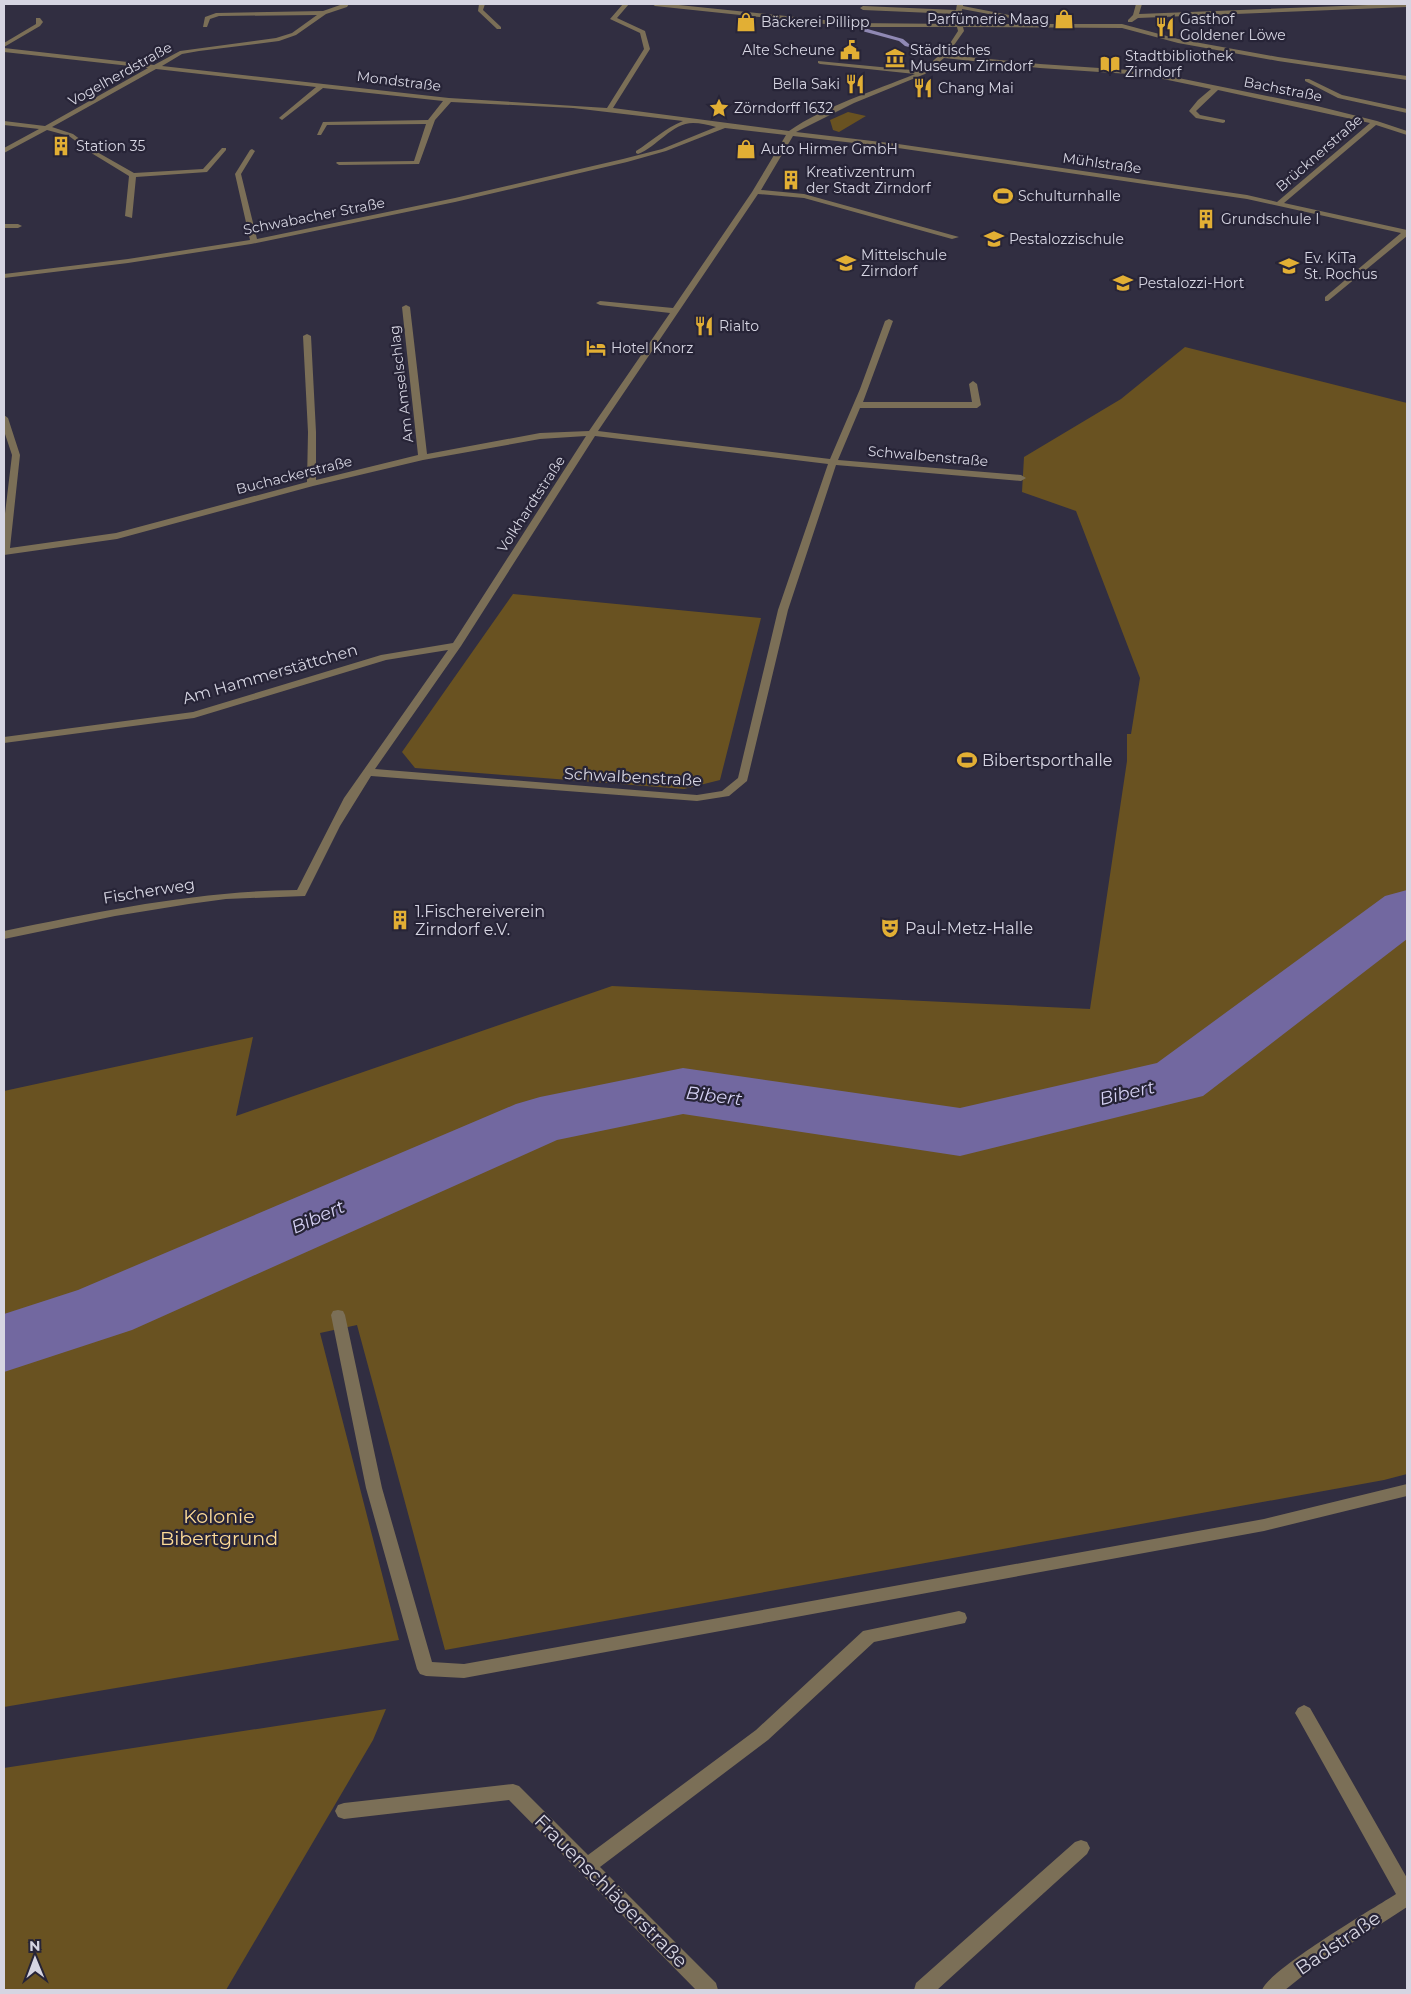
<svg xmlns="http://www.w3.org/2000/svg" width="1411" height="1994" font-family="Montserrat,sans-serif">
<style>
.green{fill:#695221}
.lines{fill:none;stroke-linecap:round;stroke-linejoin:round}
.stream{fill:#9089b4;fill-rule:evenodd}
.river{fill:#7268a0;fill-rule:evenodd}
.minor{fill:#7b6f57;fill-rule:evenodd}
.labels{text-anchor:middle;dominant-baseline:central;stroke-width:4.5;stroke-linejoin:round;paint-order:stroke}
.far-poi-label{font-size:14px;fill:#d6d5e2;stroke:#272437;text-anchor:start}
.far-street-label{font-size:14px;fill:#d6d5e2;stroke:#272437}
.street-label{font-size:16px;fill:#d6d5e2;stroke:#272437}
.poi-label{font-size:16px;fill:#d6d5e2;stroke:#272437;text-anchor:start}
.water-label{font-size:18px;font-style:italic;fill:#d4d0f2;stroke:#272437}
.near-park-label{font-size:19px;fill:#fddb97;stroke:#272437}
.near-street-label{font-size:19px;fill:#d6d5e2;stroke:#272437}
</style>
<rect width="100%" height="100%" fill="#312e41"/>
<path class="green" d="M848,112L866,116L839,132L833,130L830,120Z
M1185,347L1407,403V1474L1384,1480L445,1650L357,1325L320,1333L399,1640L4,1707V1091L253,1037L236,1116L612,986L1090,1009L1127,761V734H1131L1140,678L1076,511L1022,492L1024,457L1121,399Z
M513,594L761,618L720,780L684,789L415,768L402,752Z
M386,1709L373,1740L226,1990H4V1768Z"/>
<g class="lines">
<path class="stream" d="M864,28L903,39L909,44L927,49L924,51L905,46L899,41L862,31Z"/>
<path class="river" d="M1407,890V939L1203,1096L960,1156L683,1114L557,1140L132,1330L4,1372V1314L78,1290L516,1104L540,1097L683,1068L960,1108L1157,1063L1385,896Z"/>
<path class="minor" d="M343,4H349L347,7L326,14L296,35L279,41L199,51L182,54L162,66L449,98L607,108L644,49L640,33L610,19L623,4H629L617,18L645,31L650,49L613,108L789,131C825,106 874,91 915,74L820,64L818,63V61L922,71L947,48L958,31L957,27H853L655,6L652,4H669L853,23L957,24L955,14L863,10L860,8L863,6L956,10L957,4H963V6L1029,19L1026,21L962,9L963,24H1122L1178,39L1278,57L1407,76V80L1278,61L1178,43L1122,28L963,27L964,31L947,55L1040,64L1144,71L1317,106L1377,121L1407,131V135L1376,125L1284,203L1407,230V236L1328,301H1325V297L1401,233L1247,199L898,148L793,136L761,190L804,194L959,237L952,239L804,198L758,194L598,431L830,459L860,389L885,321L889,319L893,321L863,402H972L969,384L973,381L977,384L981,405L977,408H860L838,460L1021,475L1026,478L1021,481L836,465L788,610L747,781L729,796L697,801L371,776L340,826L305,896L226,899L189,904L115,916L4,939V931C101,911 197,891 297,890L344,798L448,650L386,660L194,718L4,743V737L193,712L381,655L453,643L586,436L540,439L423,460L313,486L117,539L4,555V522L12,455L4,431V415L8,418L20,455L10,548L116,533L307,482L308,432L303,336L307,334L311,336L316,432V480L418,455L402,307L406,305L410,307L427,454L540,433L589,431L670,313L600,305L596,303L600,301L673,308L752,192L786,135L725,128L666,151L627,162L455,202L251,244L128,263L4,278V274L128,259L250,240L235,174L250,150L252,149L255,151L241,174L257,239L455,198L623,159L662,149L716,127C709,125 700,123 693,123C672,123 657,147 638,154L636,153V151C652,141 665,128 683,121L573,108L451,102L435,120L419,164L339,165L336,163L337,162L414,161L426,124L327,125L321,135H317L323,122L428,120L443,101L323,88L282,120L279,118L280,117L316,87L156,69L52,127L73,134L97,152L134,173L203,169L222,148H226V150L207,172L136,177L132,218L125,216L129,176L93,154L69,136L47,130L4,153V148L39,129L4,125V121L45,126L148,68L4,52V48L154,65L180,51L276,38L292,33L317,15L219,16L210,19L207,27H203L205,17L216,13L323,11ZM944,58L1040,68L1144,75L1211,89L1198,100L1189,111L1196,118L1223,123L1225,122V120L1200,115L1196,111L1218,90L1370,123L1277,202L1247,195L898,144L796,132L854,103L925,74ZM595,436L828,464L778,610L738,778L722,791L697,795L375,769L461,646Z
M479,4H485L483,10L501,27V29H497L478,11Z
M1136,4H1142L1139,14L1394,4H1407V7L1138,18L1132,22H1128V20L1133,15Z
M36,18H40L43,22L40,26L4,47V43L36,24Z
M1305,79H1309L1342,95L1407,109V113L1338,98L1305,81Z
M4,224H18L22,226L18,228H4Z
M338,1310L343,1311L345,1315L382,1488L432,1662L464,1664L1264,1519L1407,1484V1496L1264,1531L464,1678L426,1676L420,1674L417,1669L366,1488L331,1315L333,1311Z
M959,1611L965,1613L967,1618L965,1623L874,1642L768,1740L600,1867L716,1983L718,1990H696L509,1800L344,1819L338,1817L335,1811L338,1805L344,1803L513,1784L519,1786L588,1855L756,1730L863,1631Z
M1304,1705L1310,1708L1407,1878V1907L1310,1970L1285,1990H1262C1270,1969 1371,1910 1396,1894L1298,1718L1295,1713L1298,1708Z
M1081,1840L1087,1842L1090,1848L1087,1854L937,1990H914L916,1983L1075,1842Z"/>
</g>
<defs>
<symbol id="shop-bare" viewBox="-9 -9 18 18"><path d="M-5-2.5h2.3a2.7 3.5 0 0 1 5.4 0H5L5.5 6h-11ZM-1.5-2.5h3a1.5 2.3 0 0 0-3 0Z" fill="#e2af34" stroke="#272437" stroke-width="2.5" paint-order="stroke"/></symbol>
<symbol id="restaurant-bare" viewBox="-9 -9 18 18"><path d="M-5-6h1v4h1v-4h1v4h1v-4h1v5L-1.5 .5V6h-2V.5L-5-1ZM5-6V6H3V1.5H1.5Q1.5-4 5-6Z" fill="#e2af34" stroke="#272437" stroke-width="2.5" paint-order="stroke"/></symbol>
<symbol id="civic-bare" viewBox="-9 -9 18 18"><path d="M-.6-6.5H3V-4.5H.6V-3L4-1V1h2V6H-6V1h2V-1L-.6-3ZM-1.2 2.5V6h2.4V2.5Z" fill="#e2af34" stroke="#272437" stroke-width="2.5" paint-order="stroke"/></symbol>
<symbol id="museum-bare" viewBox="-9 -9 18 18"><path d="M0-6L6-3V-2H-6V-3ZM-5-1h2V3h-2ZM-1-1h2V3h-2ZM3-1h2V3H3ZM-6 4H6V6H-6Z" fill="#e2af34" stroke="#272437" stroke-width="2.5" paint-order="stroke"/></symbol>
<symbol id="library-bare" viewBox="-9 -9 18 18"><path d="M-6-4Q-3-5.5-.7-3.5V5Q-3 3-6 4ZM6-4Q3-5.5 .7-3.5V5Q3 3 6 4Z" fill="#e2af34" stroke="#272437" stroke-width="2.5" paint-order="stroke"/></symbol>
<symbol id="sight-bare" viewBox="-9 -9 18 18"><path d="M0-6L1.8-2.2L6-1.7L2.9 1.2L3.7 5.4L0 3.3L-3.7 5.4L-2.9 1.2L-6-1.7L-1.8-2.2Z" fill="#e2af34" stroke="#272437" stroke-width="2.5" paint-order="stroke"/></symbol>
<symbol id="building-bare" viewBox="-9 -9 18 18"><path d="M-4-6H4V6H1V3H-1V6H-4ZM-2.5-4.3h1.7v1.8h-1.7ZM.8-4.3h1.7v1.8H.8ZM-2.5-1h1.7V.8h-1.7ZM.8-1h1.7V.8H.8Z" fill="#e2af34" stroke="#272437" stroke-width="2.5" paint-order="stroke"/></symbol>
<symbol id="stadium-bare" viewBox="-9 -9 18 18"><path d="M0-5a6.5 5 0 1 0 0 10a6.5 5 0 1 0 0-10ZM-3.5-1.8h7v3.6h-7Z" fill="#e2af34" stroke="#272437" stroke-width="2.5" paint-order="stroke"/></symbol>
<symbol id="school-bare" viewBox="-9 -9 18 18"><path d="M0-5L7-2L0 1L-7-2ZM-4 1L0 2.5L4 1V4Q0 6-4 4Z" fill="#e2af34" stroke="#272437" stroke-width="2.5" paint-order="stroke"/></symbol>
<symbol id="hotel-bare" viewBox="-9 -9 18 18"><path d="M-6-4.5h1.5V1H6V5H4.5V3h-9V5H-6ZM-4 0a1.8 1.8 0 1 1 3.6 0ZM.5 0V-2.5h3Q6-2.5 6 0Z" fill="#e2af34" stroke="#272437" stroke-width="2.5" paint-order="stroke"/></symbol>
<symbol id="theatre-bare" viewBox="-9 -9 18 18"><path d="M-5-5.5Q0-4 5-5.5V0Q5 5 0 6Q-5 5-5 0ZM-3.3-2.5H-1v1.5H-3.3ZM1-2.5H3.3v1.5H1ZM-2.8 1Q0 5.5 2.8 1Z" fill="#e2af34" stroke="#272437" stroke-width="2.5" paint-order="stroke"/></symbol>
</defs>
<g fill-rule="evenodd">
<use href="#shop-bare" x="1050" y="5" width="28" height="28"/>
<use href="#shop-bare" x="732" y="8" width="28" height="28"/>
<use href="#restaurant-bare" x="1151" y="13" width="28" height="28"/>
<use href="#civic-bare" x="836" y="36" width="28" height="28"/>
<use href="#museum-bare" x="881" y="44" width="28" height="28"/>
<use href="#library-bare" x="1096" y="50" width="28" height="28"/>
<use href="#restaurant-bare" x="841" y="70" width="28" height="28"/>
<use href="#restaurant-bare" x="909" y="74" width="28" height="28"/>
<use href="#sight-bare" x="705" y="94" width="28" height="28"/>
<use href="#building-bare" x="47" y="132" width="28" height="28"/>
<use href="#shop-bare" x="732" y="135" width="28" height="28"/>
<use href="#building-bare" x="777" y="166" width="28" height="28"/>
<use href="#stadium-bare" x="989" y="182" width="28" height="28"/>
<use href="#building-bare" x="1192" y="205" width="28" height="28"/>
<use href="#school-bare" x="980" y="225" width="28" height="28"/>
<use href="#school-bare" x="832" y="249" width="28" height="28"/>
<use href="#school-bare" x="1275" y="252" width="28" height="28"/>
<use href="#school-bare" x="1109" y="269" width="28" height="28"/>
<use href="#restaurant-bare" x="690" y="312" width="28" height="28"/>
<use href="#hotel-bare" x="582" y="334" width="28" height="28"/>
<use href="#stadium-bare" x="953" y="746" width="28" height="28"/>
<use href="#building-bare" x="386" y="906" width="28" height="28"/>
<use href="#theatre-bare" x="876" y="914" width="28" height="28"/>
</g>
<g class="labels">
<g class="far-poi-label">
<text x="1049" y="19" text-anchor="end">Parfümerie Maag</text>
<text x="1180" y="19">Gasthof<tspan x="1180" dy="16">Goldener Löwe</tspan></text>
<text x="761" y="22">Bäckerei Pillipp</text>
<text x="835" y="50" text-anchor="end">Alte Scheune</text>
<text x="910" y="50">Städtisches<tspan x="910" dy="16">Museum Zirndorf</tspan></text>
<text x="1125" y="56">Stadtbibliothek<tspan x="1125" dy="16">Zirndorf</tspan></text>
<text x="840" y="84" text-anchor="end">Bella Saki</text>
<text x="938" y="88">Chang Mai</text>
<text x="734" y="108">Zörndorff 1632</text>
<text x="76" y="146">Station 35</text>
<text x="761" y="149">Auto Hirmer GmbH</text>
<text x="806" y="172">Kreativzentrum<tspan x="806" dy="16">der Stadt Zirndorf</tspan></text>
<text x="1018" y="196">Schulturnhalle</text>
<text x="1221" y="219">Grundschule I</text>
<text x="1009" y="239">Pestalozzischule</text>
<text x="861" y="255">Mittelschule<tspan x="861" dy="16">Zirndorf</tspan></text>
<text x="1304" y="258">Ev. KiTa<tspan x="1304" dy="16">St. Rochus</tspan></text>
<text x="1138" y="283">Pestalozzi-Hort</text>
<text x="719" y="326">Rialto</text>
<text x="611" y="348">Hotel Knorz</text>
</g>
<g class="far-street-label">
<text transform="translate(120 74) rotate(-29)">Vogelherdstraße</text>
<text transform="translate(399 81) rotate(7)">Mondstraße</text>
<text transform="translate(1283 89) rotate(11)">Bachstraße</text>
<text transform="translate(1319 153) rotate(-41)">Brücknerstraße</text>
<text transform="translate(1102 163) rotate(8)">Mühlstraße</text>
<text transform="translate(314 216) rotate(-11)">Schwabacher Straße</text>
<text transform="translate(401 384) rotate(-97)">Am Amselschlag</text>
<text transform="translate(928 456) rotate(5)">Schwalbenstraße</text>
<text transform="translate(294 475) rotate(-14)">Buchackerstraße</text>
<text transform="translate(531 504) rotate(-57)">Volkhardtstraße</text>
</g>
<g class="street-label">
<text transform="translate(270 674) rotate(-16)">Am Hammerstättchen</text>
<text transform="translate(633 777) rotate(3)">Schwalbenstraße</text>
<text transform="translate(149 891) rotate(-9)">Fischerweg</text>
</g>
<g class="poi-label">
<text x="982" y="760">Bibertsporthalle</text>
<text x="415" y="911">1.Fischereiverein<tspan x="415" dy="18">Zirndorf e.V.</tspan></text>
<text x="905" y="928">Paul-Metz-Halle</text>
</g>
<g class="water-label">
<text transform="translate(1127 1093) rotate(-13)">Bibert</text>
<text transform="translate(714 1096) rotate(7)">Bibert</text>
<text transform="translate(318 1217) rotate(-24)">Bibert</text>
</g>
<g class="near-park-label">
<text x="219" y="1516">Kolonie<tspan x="219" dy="22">Bibertgrund</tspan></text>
</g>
<g class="near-street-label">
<text transform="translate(611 1891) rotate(45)">Frauenschlägerstraße</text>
<text transform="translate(1338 1943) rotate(-34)">Badstraße</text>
</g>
</g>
<rect width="1411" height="1994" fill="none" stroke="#d6d5e2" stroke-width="10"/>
<g transform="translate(35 1959) rotate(359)" stroke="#272437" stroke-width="4" paint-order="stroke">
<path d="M0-4L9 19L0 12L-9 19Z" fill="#d6d5e2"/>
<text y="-8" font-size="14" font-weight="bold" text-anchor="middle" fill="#d6d5e2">N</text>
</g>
</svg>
